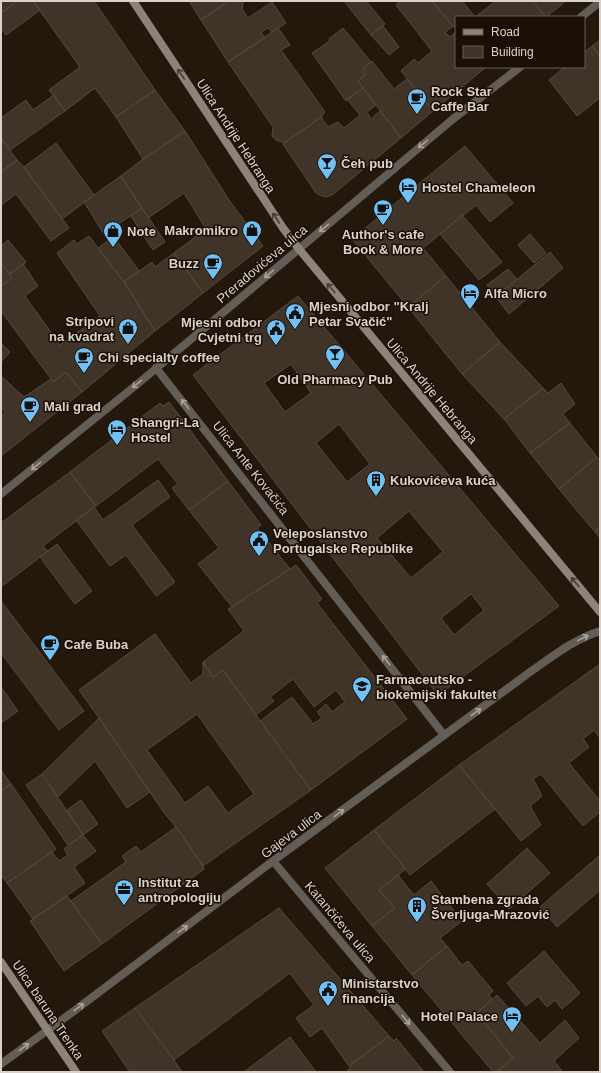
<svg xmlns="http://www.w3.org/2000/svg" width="601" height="1073" font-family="Arial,sans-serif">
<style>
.building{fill:#403428;stroke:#56493c;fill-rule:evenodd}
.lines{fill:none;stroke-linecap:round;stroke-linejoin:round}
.minor{stroke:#635d57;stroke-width:8}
.tertiary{stroke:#635d57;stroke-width:8}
.secondary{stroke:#8d837a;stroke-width:8}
.oneway{stroke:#483d34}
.oneway2{stroke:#aaa39c}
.labels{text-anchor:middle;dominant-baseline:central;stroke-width:3;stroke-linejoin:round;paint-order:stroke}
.poi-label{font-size:13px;font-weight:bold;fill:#dad2ca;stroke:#1a0f05;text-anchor:start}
.street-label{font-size:13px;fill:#dad2ca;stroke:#1a0f05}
</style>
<rect width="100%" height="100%" fill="#24180d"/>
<path class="building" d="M1,1H17L3,12L1,9Z
M17,1H33L40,10L6,35L1,28V13Z
M33,1H94L155,90L116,117L95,88L65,111L49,90L80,67Z
M189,1H229L201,20Z
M229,1H242L243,3L242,9L248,18L272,2L286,23L272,32L268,28L261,32L265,38L228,62L201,20Z
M344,1H366L385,24L371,35Z
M400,1H432L453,26L445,32L450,37L456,32V67H486L433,111L401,71L414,59L418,63L432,51L396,5Z
M432,1H462L475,17H456V28L453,26Z
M496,1H532L546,17H475Z
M532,1H566L546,17Z
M383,26L399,47L389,55L371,35Z
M278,28L290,45L281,50L325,112L321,117L285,143L284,142H281L276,140L272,136L273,127L228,62Z
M343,28L371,62L362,70L366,74L358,81L363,88L346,101L312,53L330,41L329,39Z
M600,40V56L592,46Z
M592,46L600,56V98L577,116L549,80L565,67H584V52Z
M372,61L394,89L407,79L433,111L401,138L358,81L366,74L362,70Z
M363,88L376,105L367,112L371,119L380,111L401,138L337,191L332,195L326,197L322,196L316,193L283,144L321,117L328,127L338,122L344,128L360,115L347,99Z
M155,90L185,131L143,159L116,117Z
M54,95L65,111L10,150L1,138V118L26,100L33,110Z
M185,131L229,200L263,246L203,293L174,253L206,229L184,193L148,218L121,176L143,159Z
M1,138L17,160L1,172Z
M56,143L94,195L62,219L24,167Z
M465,146L513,203L490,222L476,205L423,248L446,276L408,307L352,239Z
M17,160L24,167L69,228L51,241L16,194L1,205V172Z
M121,176L142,208L104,234L84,202Z
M142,208L165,242L153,250L131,216Z
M462,215L502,262L479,280L440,234Z
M530,234L546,253L534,263L518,245Z
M89,236L124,282L155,331L82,392L66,372L53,382L51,379L1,311V286L12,278L10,274L23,264L38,286L25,296L60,345L100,316L57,253L74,240L77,244Z
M114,237L139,271L124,282L98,248Z
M8,240L26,262L10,274L1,263V246Z
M550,252L563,268L509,314L496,297Z
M174,253L203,293L155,331L124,282L152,262L155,267Z
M1,263L12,278L1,286Z
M508,269L517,279L496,297L487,285Z
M446,276L500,342L462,374L408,307Z
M298,296L559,606L438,695L193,375ZM291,364L311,393L285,412L264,383ZM339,424L370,464L347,482L316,443ZM409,511L443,552L411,578L377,538ZM471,594L484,610L454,635L441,618Z
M500,342L543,388L504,419L462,374Z
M1,343L10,352L1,362Z
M66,372L82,392L1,456V416L5,413L1,407V376L24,397L51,379L53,382Z
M561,383L575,404L563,414L570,423L530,453L504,419L543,388L548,393Z
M169,402L228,481L189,510L172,488L178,484L158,459L96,506L70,472L160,403L163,406Z
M570,423L597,457L559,489L530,453Z
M597,457L600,461V528L595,532L559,489Z
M70,472L96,506L43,546L48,551L1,587V523Z
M158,480L170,497L132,525L175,582L156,596L126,555L110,566L76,520L94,507L103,520Z
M228,481L261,525L257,528L290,569L232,607L198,564L219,548L189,510Z
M600,528V538L595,532Z
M57,544L92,591L75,604L40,557Z
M296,565L322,599L317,603L407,719L311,790L260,721L292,697L313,724L322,718L317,712L326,704L332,712L345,702L336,690L314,707L293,679L270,697L274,701L256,715L223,670L213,677L203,662L244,631L228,609L232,607Z
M1,601L84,711L59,730L1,653Z
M155,634L191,683L203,674V662L213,677L223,670L311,790L203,866L176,827L165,814L99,718L79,690ZM197,714L254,794L228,813L208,786L185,803L147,750Z
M600,664V738L594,730L583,739L589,747L569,763L600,801L599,805L600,806V812L583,826L541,774L533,779L542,796L530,806L541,825L521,841L459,765Z
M1,687L18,711L1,723Z
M99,718L150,792L127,808L95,761L58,797L42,774Z
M459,765L495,809L410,875L374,830Z
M1,770L11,784L1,791Z
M42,774L83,835L68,845L26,785Z
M11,784L56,849L7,883L1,875V791Z
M81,800L98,824L83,835L67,810Z
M176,827L203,866L204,869L102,944L71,901L126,862L122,856L136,846L141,852Z
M374,830L406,869L379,890L395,908L372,926L325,868Z
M83,835L96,851L74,867L85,883L33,919L7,883L52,852L59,861L68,855L64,849Z
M527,848L550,873L509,909L487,884Z
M600,855V890L557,927L540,907Z
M398,875L414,895L431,881L462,921L440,938L447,946L412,975L372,926L395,908L379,890Z
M67,896L102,944L64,971L30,921Z
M279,908L389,1036L349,1066L322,1028L310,1037L296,1018L314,1005L290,973L174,1060L135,1008Z
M447,946L462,965L468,961L493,991L489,995L492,999L477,1013L513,1058L497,1072H493L412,975Z
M544,951L580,993L562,1009L555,1000L547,1007L538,996L526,1006L507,983Z
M497,995L540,1043L565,1020L579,1038L554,1061L563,1072H497L513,1058L477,1013Z
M135,1008L174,1060L182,1072H130L102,1031Z
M389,1036L394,1041L396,1038L424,1072H346L351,1067L349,1066Z
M290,1037L316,1072H244Z"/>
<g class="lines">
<path class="minor" d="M581,17L600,2
M299,249L453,119L520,67
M156,368L444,735
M273,861L450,1072"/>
<path class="tertiary" d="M1,494L135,386L299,249
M1,1064L74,1011L273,861L530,672C552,657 574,639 600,631"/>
<path class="secondary" d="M133,1L283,228L299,249L600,612
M1,962L76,1072"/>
</g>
<defs><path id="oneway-shaft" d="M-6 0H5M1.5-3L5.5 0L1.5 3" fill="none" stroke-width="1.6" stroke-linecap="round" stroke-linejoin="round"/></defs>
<g class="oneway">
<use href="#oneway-shaft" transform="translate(181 74) rotate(-124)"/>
<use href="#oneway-shaft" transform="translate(276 218) rotate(-123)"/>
<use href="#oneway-shaft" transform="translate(331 288) rotate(-130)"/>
<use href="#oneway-shaft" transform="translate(575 582) rotate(-130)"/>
</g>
<g class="oneway2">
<use href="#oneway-shaft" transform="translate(423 144) rotate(140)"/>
<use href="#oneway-shaft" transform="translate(324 228) rotate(140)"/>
<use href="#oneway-shaft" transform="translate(269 274) rotate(140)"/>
<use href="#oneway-shaft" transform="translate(137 384) rotate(141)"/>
<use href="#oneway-shaft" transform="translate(185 404) rotate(-128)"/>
<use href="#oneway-shaft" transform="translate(36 466) rotate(141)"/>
<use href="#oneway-shaft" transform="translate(583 638) rotate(-26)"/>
<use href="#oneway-shaft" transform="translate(386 660) rotate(-128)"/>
<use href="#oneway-shaft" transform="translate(476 712) rotate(-36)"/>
<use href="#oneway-shaft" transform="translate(339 813) rotate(-36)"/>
<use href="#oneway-shaft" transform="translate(183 929) rotate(-37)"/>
<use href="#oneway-shaft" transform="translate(79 1007) rotate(-37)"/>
<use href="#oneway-shaft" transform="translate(406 1020) rotate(50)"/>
<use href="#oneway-shaft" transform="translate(24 1047) rotate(-36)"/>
</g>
<defs>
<symbol id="cafe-pin" viewBox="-11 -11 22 30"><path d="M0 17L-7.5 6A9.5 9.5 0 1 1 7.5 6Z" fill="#72c1f5" stroke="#1a0f05"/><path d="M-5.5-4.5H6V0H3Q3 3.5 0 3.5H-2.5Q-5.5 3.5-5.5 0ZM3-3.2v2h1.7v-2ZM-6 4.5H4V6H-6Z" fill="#111"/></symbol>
<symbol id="bar-pin" viewBox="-11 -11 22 30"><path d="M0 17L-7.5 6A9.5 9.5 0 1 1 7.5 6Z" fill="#72c1f5" stroke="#1a0f05"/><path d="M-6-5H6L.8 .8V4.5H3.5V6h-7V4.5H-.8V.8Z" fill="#111"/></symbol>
<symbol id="hotel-pin" viewBox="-11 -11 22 30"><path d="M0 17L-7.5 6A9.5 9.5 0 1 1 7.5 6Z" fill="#72c1f5" stroke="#1a0f05"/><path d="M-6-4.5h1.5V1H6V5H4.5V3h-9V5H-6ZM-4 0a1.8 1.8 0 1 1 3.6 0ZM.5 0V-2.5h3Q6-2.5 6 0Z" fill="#111"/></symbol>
<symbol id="shop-pin" viewBox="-11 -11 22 30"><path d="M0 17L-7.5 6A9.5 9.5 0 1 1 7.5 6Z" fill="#72c1f5" stroke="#1a0f05"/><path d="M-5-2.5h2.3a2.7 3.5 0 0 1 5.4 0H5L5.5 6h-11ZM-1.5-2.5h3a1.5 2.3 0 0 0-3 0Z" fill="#111"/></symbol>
<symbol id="civic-pin" viewBox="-11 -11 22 30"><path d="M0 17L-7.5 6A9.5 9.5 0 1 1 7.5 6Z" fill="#72c1f5" stroke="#1a0f05"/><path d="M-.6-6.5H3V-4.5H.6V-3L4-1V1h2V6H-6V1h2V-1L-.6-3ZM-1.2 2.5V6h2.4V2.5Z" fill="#111"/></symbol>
<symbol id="building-pin" viewBox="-11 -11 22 30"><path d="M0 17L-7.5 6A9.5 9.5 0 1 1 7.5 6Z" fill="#72c1f5" stroke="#1a0f05"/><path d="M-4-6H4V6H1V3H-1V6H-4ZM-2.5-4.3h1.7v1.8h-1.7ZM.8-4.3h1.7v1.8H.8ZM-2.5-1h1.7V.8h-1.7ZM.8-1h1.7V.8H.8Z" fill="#111"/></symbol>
<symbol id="university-pin" viewBox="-11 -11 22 30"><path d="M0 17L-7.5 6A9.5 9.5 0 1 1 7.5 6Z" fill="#72c1f5" stroke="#1a0f05"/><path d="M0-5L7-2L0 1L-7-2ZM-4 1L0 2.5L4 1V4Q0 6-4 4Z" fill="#111"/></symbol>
<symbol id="office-pin" viewBox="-11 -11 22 30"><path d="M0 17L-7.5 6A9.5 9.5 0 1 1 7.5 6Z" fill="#72c1f5" stroke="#1a0f05"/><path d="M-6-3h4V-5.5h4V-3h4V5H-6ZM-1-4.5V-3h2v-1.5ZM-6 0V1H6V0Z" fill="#111"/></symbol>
</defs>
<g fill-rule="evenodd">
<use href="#cafe-pin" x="406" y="87" width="22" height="30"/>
<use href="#bar-pin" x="316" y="152" width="22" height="30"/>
<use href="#hotel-pin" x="397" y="176" width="22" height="30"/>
<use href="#cafe-pin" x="372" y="198" width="22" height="30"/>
<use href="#shop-pin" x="241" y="219" width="22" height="30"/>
<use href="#shop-pin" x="102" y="220" width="22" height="30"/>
<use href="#cafe-pin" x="202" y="252" width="22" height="30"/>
<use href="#hotel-pin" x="459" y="282" width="22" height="30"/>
<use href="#civic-pin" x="284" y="302" width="22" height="30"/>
<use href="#shop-pin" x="117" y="317" width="22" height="30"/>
<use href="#civic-pin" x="265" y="318" width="22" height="30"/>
<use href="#bar-pin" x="324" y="343" width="22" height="30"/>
<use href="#cafe-pin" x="73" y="346" width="22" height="30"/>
<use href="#cafe-pin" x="19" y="395" width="22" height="30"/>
<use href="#hotel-pin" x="106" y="418" width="22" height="30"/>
<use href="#building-pin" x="365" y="469" width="22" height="30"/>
<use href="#civic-pin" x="248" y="529" width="22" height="30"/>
<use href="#cafe-pin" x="39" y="633" width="22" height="30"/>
<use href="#university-pin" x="351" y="675" width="22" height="30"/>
<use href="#office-pin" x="113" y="878" width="22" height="30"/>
<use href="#building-pin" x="406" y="895" width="22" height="30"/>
<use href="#civic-pin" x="317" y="979" width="22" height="30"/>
<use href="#hotel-pin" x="501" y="1005" width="22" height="30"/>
</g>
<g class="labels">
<g class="poi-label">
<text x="431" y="91">Rock Star<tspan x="431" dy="15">Caffe Bar</tspan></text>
<text x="341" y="163">Čeh pub</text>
<text x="422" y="187">Hostel Chameleon</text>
<text x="238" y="230" text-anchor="end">Makromikro</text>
<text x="127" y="231">Note</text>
<text x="383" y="234" text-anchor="middle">Author's cafe<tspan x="383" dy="15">Book &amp; More</tspan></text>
<text x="199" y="263" text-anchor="end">Buzz</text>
<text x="484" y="293">Alfa Micro</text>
<text x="309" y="306">Mjesni odbor "Kralj<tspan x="309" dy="15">Petar Svačić"</tspan></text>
<text x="114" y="321" text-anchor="end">Stripovi<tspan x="114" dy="15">na kvadrat</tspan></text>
<text x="262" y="322" text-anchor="end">Mjesni odbor<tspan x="262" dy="15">Cvjetni trg</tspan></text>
<text x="98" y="357">Chi specialty coffee</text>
<text x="335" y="379" text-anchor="middle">Old Pharmacy Pub</text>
<text x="44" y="406">Mali grad</text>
<text x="131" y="422">Shangri-La<tspan x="131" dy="15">Hostel</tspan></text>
<text x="390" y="480">Kukovićeva kuća</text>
<text x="273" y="533">Veleposlanstvo<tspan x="273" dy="15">Portugalske Republike</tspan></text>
<text x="64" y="644">Cafe Buba</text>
<text x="376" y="679">Farmaceutsko -<tspan x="376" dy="15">biokemijski fakultet</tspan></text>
<text x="138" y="882">Institut za<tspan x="138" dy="15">antropologiju</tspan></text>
<text x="431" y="899">Stambena zgrada<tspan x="431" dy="15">Šverljuga-Mrazović</tspan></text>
<text x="342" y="983">Ministarstvo<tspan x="342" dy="15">financija</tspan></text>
<text x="498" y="1016" text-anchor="end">Hotel Palace</text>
</g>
<g class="street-label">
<text transform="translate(236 136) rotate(57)">Ulica Andrije Hebranga</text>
<text transform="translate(262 264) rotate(-40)">Preradovićeva ulica</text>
<text transform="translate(432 391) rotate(50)">Ulica Andrije Hebranga</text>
<text transform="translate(251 468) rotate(52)">Ulica Ante Kovačića</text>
<text transform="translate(291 834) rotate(-37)">Gajeva ulica</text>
<text transform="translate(340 922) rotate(50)">Katančićeva ulica</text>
<text transform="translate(48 1010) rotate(56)">Ulica baruna Trenka</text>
</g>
</g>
<rect width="601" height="1073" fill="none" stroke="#dad2ca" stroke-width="4"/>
<rect x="455" y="16" width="130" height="52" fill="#1a0f05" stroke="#675d54"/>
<rect x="463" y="29" width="20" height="6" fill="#8d837a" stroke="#675d54"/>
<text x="491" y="36" font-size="12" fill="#dad2ca">Road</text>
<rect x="463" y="46" width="20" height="12" fill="#403428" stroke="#675d54"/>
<text x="491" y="56" font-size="12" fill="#dad2ca">Building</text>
</svg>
